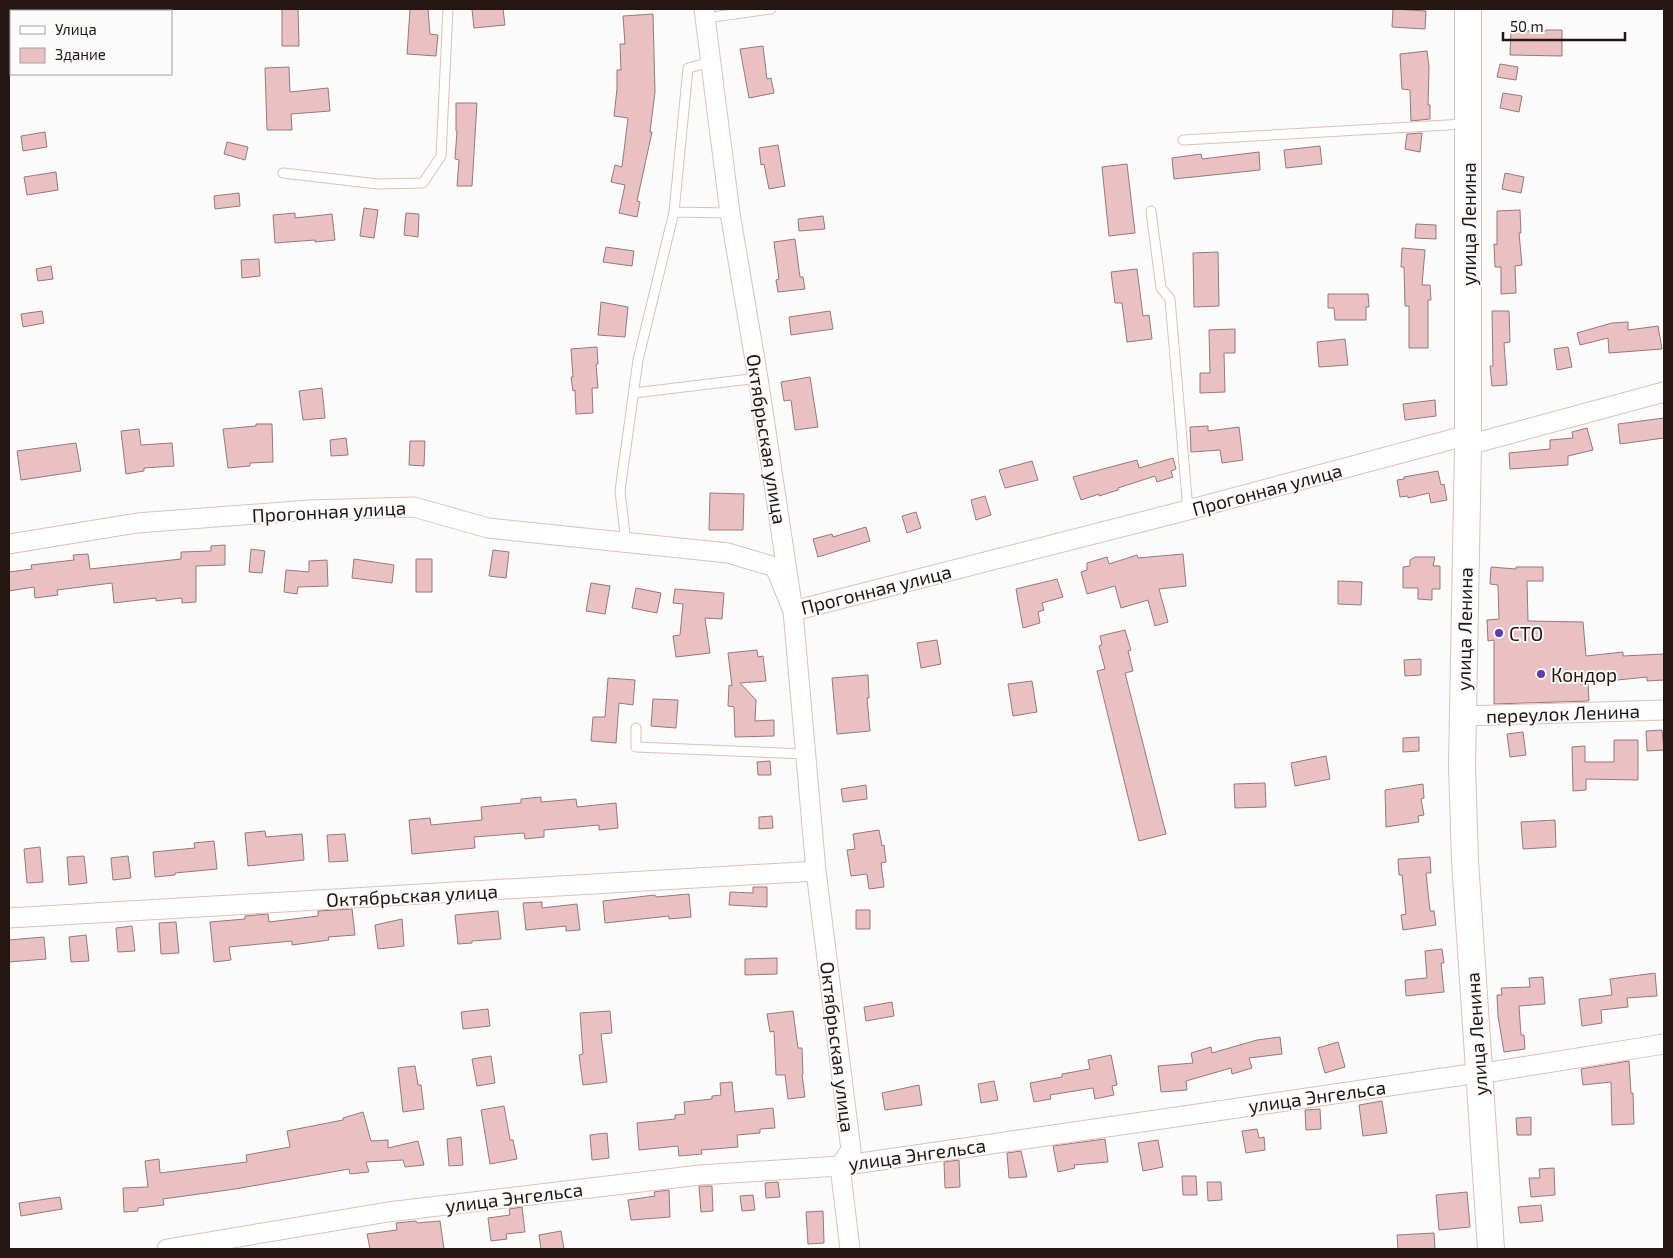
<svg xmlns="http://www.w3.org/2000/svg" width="1673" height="1258" font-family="'Exo 2',sans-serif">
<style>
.building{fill:#e9c1c2;stroke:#9b7779}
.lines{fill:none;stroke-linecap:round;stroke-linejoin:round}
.lane-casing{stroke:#e3beb4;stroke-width:11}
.street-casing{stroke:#e3beb4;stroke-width:21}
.secondary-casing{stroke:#e3beb4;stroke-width:28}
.lane{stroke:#fff;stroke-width:9}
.street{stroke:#fff;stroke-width:19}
.secondary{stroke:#fff;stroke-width:26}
.poi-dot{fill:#6139b1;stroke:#fbfbfb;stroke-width:2}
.labels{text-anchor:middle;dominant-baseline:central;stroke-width:4;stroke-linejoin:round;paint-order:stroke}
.street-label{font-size:19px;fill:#241713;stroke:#fbfbfb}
.poi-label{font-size:19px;fill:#241713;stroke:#fbfbfb;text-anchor:start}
</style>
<rect width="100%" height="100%" fill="#fbfbfb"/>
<path class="building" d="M282,9H298L299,46H282Z
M410,9H428L430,34L438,35L436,56L407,54Z
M472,9H503L505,25L474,28Z
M1393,9L1426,11L1425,29L1392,27Z
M653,14L655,92L650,132H652L637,201L640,202L637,217L619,213L625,185L611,182L615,165L622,167L628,118L614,116L617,89V70H621L620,44H625L623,16Z
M1546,30H1562V56L1510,55L1511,31H1546Z
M763,46L767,79L771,78L774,93L749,98L740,49Z
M1427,51L1429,67L1428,105H1430V119L1411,121L1410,90L1402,89L1400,54Z
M1500,64L1518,67L1516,80L1497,77Z
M289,67L290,92L328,88L330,111L291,114L292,130H267L265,68Z
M1503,93L1522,96L1519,112L1500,108Z
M456,103H477L472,186H457L459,160L455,159L457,131H456Z
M45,132L47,147L23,151L21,136Z
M1422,133L1420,152L1405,149L1407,134Z
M227,142L248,147L245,160L224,154Z
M778,145L785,186L769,189L764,164L761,165L759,148Z
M1320,146L1322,164L1286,168L1284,150Z
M1259,152L1260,170L1174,179L1172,158L1201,154L1202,159Z
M1127,164L1135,233L1109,236L1102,167Z
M56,172L58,190L27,195L24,177Z
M1505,173L1524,177L1521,193L1502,189Z
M239,193L240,206L215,209L214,196Z
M364,208L378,210L374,238L360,236Z
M1520,210L1521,233H1519L1522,265L1515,266L1516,293L1501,294V267H1495L1494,244L1497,245V211Z
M295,213V218L332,214L335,240L315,242V240L275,243L273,215Z
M406,213L419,214L418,237L404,235Z
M823,216L825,229L799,231L798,219Z
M1416,224L1436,225V239L1415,238Z
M795,239L800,277H803L805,289L778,292L776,280L779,279L774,242Z
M606,247L634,251L632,266L603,262Z
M1402,248L1425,250L1422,285H1430L1431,300H1428V348H1409V306H1405L1404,267H1401Z
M1218,252L1219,306L1194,307L1193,253Z
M259,259L260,276L242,278L241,260Z
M51,266L53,279L38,281L36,269Z
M1137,269L1143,316L1149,315L1152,339L1127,342L1122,303H1115L1111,272Z
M1328,294H1368L1369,307H1366V320H1335L1334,308H1328Z
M601,302L628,307L625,337L598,335Z
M42,311L44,323L23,327L21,314Z
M830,311L833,329L791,335L789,317Z
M1492,311H1509L1510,342L1504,343L1507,385L1492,386L1490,366H1493Z
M1628,322V330L1658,326L1662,349L1609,353L1608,338L1580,345L1577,333L1612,323Z
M1235,329V353H1224L1225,392L1200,393V373H1210L1209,330Z
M1345,339L1348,365L1319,367L1317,342Z
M597,347L598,364H596L598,388H592L593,413L576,414L575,390L573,391L571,377H573L571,349Z
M1568,347L1572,367L1557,370L1554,349Z
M810,377L818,427L795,430L791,400L784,401L781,382Z
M322,388L325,418L303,420L299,391Z
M1435,400L1436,416L1405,420L1403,404Z
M1664,418V438L1620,444L1618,424Z
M256,424H272L273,462L250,463V466L228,468L223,429L256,426Z
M1208,426V431L1239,427L1243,460L1222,463L1220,450L1191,452L1190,427Z
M1587,428L1593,450L1568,456V465L1510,469L1509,453L1550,449V440L1573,438L1572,432Z
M139,429L141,445L172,443L174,466L144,468V471L126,474L121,431Z
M346,438L348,455L331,456L330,440Z
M410,441H425L424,466L409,465Z
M76,443L81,471L21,480L17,451Z
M1173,458L1176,469L1171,471L1173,477L1157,482L1155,476L1118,488V490L1099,496V494L1081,500L1073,477L1137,460L1139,468Z
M1032,461L1038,480L1005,488L999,470Z
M1438,471L1441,485L1444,484L1447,500L1431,503L1429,493L1408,498V496L1400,497L1397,480L1404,479V477Z
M710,493L744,494L743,530H709Z
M985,496L991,515L976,520L971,500Z
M916,512L921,528L907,533L902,516Z
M866,527L870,541L818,557L813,539L832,534L833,537Z
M225,545V565L196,566V602L182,603V598L156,601V598L114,603L112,583L57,590L58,595L35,598L34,587L9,591V572L32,569L31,565L74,560L73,555L88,554L90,569L181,559V552L211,551V546Z
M251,549L265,551L262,573L249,572Z
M493,550L509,552L506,578L489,576Z
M1183,554L1186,586L1159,589L1168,622L1155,626L1148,600L1121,608L1115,586L1087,594L1081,572L1087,570V563L1107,557L1109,564L1137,555L1138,558Z
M1415,557H1435L1433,566H1440V589H1432V600L1418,599V588H1403V567L1410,566V560Z
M354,559L394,565L392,583L352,578Z
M416,559H432V592H416Z
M327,560L328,586L298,587L297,594L284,592L286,570L309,572V561Z
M1491,567L1516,569V567H1543V581H1527L1528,621L1583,622L1586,656L1623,652V656L1664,654V680L1647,681V677L1588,683L1589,701L1494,704V640L1488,641L1487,620L1499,619L1498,585L1490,584Z
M1057,579L1063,597L1042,603L1044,610L1038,612L1040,623L1023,628L1016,589Z
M1338,581L1362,582L1361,605L1338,604Z
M591,583L610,586L605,614L586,611Z
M636,588L661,593L657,613L632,608Z
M675,589L724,593L722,619L705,618L710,653L676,657L673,636L680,635L683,604L673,603Z
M1125,630L1131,650L1128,651L1133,671L1125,673L1166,834L1139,841L1097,671L1105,669L1099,646L1102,645L1100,636Z
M937,640L941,664L921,668L917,643Z
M757,650L758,657L763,656L766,681L740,683L756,700L755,721L774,720V736L735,737L734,707L728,706L729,685L732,686L728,653Z
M1421,659V675L1405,676L1404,660Z
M868,675L869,698H867L870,731L837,734L832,678Z
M608,678L635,680L633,705L619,703L616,743L591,741L593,717H605Z
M1032,681L1037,712L1013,716L1008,684Z
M653,699L678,700L676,728L651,726Z
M1662,730L1664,750L1647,751L1646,731Z
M1523,732L1526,755L1510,757L1507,734Z
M1419,737V751L1403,752V738Z
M1614,740H1638V780L1586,779V790L1573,791L1572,747L1585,746V762H1614Z
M1326,756L1330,779L1295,786L1291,763Z
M770,761L771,775H758L757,762Z
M1265,783L1266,807L1235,808L1234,784Z
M1423,784L1424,798L1421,799L1424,815L1418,816L1419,822L1386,827L1385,790Z
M866,785L867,799L843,802L841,789Z
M541,797V802L576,799L577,807L616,803L618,828L599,830V825L544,830V837L525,839L524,833L474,837L475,848L412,854L409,820L430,818L431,825L482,820L481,807L521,803V799Z
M772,816L773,828L759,829V817Z
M1555,820L1556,847L1523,849L1521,822Z
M879,830L882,846L884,845L886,862L881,863L884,887L869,889L867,874L851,876L847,850L855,849L853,834Z
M265,831L266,837L302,834L304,860L248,866L245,833Z
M345,834L348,861L329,862L327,835Z
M214,841L217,869L175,873V875L155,877L153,852L195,848L194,843Z
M40,847L43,882L27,883L24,849Z
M84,856L87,883L69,885L67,857Z
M128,856L131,878L113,880L111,858Z
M1430,857L1431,873H1426L1430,911H1434L1436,925L1403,930L1401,915L1406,914L1402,875H1399L1398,859Z
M753,887H767V907L729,905L730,892L753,893Z
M689,894L691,917L669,919V916L605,923L603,901L655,895L656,897Z
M542,902V908L577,904L580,930L566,931V926L526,930L523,903Z
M352,909L355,935L328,937L329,940L292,945V941L229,947L231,960L214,962L210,922L245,919V916L268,914L269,922L318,916V911Z
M856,910H870V929H856Z
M498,911L501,939L472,941V943L458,944L455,915Z
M402,919L404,946L378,949L375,925Z
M176,922L179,953L161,954L159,923Z
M132,926L135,951L118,952L116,928Z
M86,935L89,961L71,962L69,937Z
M44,937L46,959L9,962V940Z
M1442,949L1444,963H1441L1444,992L1406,996L1405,980L1427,978L1425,951Z
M777,958V974L745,975V959Z
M1655,973L1657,996L1627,998L1628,1007L1601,1010L1602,1023L1582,1026L1579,999L1612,995L1610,979Z
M1543,977L1545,1004L1519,1006L1521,1035H1524L1525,1049L1504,1052L1498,1016L1497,995H1502L1501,988L1530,987L1529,978Z
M892,1002L894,1016L866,1021L864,1007Z
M488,1009L490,1026L463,1029L461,1012Z
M610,1011L612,1033L601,1034L607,1082L583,1085L579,1055L583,1054L580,1013Z
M793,1011L798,1048H802L803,1074H802L805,1097L788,1099L785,1075H776L774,1031L770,1032L767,1014Z
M1280,1037L1282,1054L1249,1058L1252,1068L1232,1074L1231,1068L1186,1081L1187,1090L1161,1092L1158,1066L1193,1063L1191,1053L1211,1047L1212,1053L1257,1040Z
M1338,1042L1345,1067L1325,1073L1318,1048Z
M1111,1055L1117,1085L1112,1086L1114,1095L1095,1099L1093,1088L1050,1095L1051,1099L1034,1102L1030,1083L1062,1077V1074L1090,1069L1088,1060Z
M491,1056L495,1083L477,1086L472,1059Z
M1629,1061L1631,1093H1633L1634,1124L1612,1125L1611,1082L1583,1085L1581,1069Z
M415,1066L418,1085H421L424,1109L403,1112L398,1068Z
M994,1081L998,1100L981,1103L978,1084Z
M732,1082L735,1112L773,1108L775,1128L760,1129V1133L737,1135L738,1147L701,1150L702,1154L679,1156L678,1146L639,1150L637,1123L675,1119V1115L685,1114L684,1102L712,1099V1096L721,1095L720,1083Z
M919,1085L922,1105L885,1110L882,1093Z
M1382,1101L1387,1133L1363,1136L1359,1105Z
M504,1106L510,1140H513L517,1159L490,1164L481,1110Z
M1320,1109L1321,1129L1306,1130L1305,1110Z
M363,1112L371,1141L388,1140V1148L418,1141L424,1165L405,1167L403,1160L366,1162L369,1172L350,1174L349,1169L235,1189L163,1199L164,1205L138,1208V1211L124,1212L123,1188L148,1187L145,1161L159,1159L160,1173L247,1162L246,1155L290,1147L287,1131L343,1120V1118Z
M1531,1117V1135H1517L1516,1118Z
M1257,1129L1259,1138L1264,1137L1265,1150L1246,1153L1242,1131Z
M607,1133L609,1158L592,1160L590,1135Z
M461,1137L463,1165L449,1166L447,1139Z
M1105,1139L1108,1162L1074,1165L1075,1168L1058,1172L1053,1146Z
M1158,1140L1163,1167L1143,1171L1138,1143Z
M1021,1151L1027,1177L1009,1178L1007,1153Z
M959,1160L960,1187L945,1188L944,1162Z
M1554,1168L1555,1195L1531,1197L1529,1178H1540L1539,1169Z
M1182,1176H1196L1197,1195H1183Z
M778,1182L780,1197L766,1198L765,1183Z
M1207,1182H1221L1222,1200L1208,1201Z
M699,1186H712L713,1211L701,1212Z
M669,1190L670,1217L631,1220L628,1200L655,1196L654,1192Z
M1467,1192L1470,1227L1439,1230L1436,1195Z
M753,1195L755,1210L742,1211L740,1196Z
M60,1197L62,1209L21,1216L19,1203Z
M1541,1205L1543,1221L1520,1223L1518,1207Z
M522,1207L525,1232L506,1234L507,1239L491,1241L488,1218L510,1215L509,1209Z
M823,1211L824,1243L808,1244L806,1212Z
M416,1221L417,1223L440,1221L444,1249H370L367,1234L397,1230L396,1223Z
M561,1231L564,1249H541L539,1235Z
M1434,1233L1435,1249H1398L1397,1235Z"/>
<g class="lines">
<defs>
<path id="lane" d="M705,18L771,9
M1183,140L1465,124
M283,173L378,184L423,183L441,156L448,9
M1151,211L1161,288L1170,299L1188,510
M674,212L688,68L711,62
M634,393L758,378
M626,543L620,491L638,360L674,212L730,213
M636,728V747L806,754"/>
<path id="street" d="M704,9L730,213L758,378L793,611L816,871L851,1150L840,1166L850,1249
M9,544L137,523L309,510L414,507L488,528L728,553L775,567L793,611L1188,510L1457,438L1468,445L1664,392
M1463,716L1664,710
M9,918L816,871
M167,1249L388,1212L700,1175L840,1166L1464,1075L1478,1074L1664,1044"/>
<path id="secondary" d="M1468,9V445L1462,766L1465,861L1491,1249"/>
</defs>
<use href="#lane" class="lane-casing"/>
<use href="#street" class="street-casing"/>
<use href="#secondary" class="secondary-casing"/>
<use href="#lane" class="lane"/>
<use href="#street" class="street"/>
<use href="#secondary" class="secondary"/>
</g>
<g class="poi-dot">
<circle cx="1499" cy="633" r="5"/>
<circle cx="1541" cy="674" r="5"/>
</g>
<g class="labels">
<g class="street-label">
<text transform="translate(1468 224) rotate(-90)">улица Ленина</text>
<text transform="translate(767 439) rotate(81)">Октябрьская улица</text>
<text transform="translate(1267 489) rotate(-15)">Прогонная улица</text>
<text transform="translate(329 511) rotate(-3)">Прогонная улица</text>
<text transform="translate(876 589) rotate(-14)">Прогонная улица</text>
<text transform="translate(1464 629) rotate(-89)">улица Ленина</text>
<text transform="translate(1563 713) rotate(-2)">переулок Ленина</text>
<text transform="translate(412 895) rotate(-3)">Октябрьская улица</text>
<text transform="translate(1476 1034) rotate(-94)">улица Ленина</text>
<text transform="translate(838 1047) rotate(83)">Октябрьская улица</text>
<text transform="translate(1317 1096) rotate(-8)">улица Энгельса</text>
<text transform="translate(917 1154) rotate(-8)">улица Энгельса</text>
<text transform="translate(514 1197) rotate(-7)">улица Энгельса</text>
</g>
<g class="poi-label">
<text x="1509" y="633">СТО</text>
<text x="1551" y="674">Кондор</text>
</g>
</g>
<rect width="1673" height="1258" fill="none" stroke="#241713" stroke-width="20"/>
<rect x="10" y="10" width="162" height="65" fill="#fbfbfb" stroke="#a5a09e"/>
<rect x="20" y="26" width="25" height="8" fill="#ffffff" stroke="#a5a09e"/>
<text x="55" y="35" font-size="15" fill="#241713">Улица</text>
<rect x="20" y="48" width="25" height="15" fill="#e9c1c2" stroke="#a5a09e"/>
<text x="55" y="60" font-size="15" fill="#241713">Здание</text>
<path d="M1503 32v8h122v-8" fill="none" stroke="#241713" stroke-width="2.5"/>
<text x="1510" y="32" font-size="15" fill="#241713" stroke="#fbfbfb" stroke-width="4" paint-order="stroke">50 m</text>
</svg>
